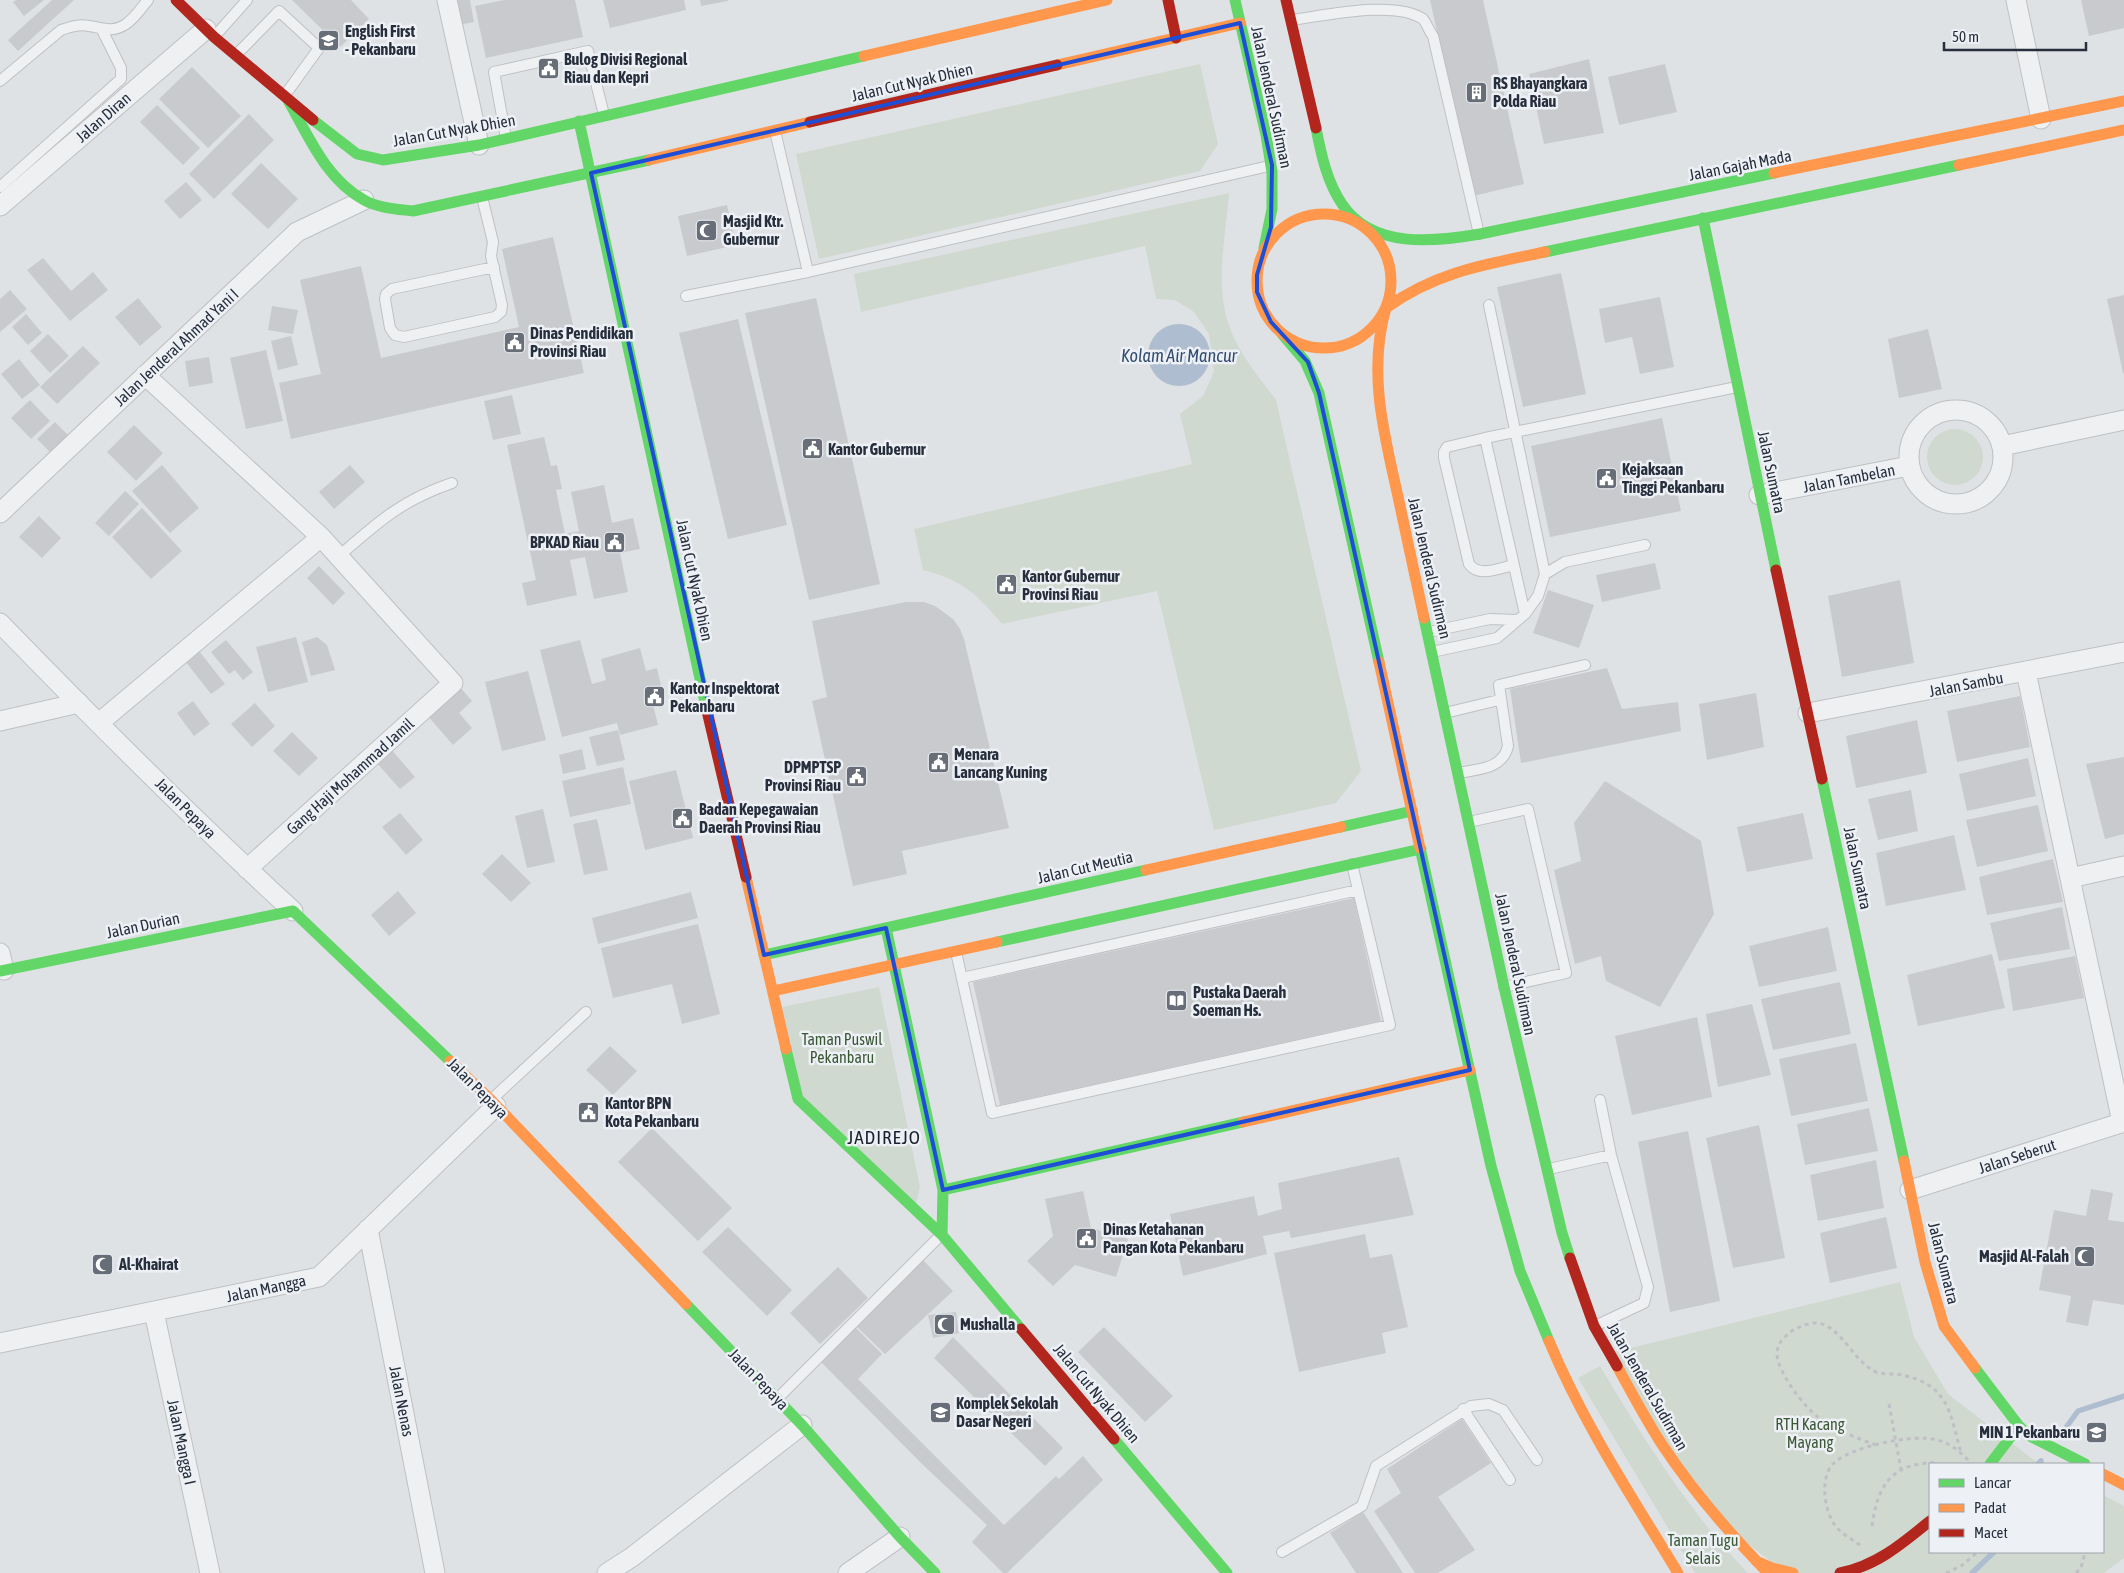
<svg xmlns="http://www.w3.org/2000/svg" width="2124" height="1573" font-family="'Asap Condensed',sans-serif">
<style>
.green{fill:#d0d9d0}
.water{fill:#aebed0}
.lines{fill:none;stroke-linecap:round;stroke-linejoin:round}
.stream{stroke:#aebed0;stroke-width:5.5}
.building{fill:#c8cacd}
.lane-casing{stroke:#bec0c3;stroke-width:12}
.street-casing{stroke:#bec0c3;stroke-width:21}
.path{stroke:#bec0c5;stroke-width:3;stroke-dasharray:4 4;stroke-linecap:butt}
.lane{stroke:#eff0f1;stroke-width:10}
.street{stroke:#eff0f1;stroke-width:19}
.fast{stroke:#63d668;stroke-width:11}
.slow{stroke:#ff974d;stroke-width:11}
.jam{stroke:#b3261e;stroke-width:11}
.marked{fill:none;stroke:#1d4ed8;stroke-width:4;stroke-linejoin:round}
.labels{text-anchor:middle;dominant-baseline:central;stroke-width:5;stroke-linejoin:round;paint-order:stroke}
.poi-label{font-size:16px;font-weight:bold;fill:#272f3d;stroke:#edf0f5;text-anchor:start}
.street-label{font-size:16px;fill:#272f3d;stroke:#edf0f5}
.park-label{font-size:16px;fill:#3b5835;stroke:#edf0f5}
.water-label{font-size:18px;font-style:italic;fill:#324d70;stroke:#edf0f5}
.quarter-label{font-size:19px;letter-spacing:1px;fill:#1a202e;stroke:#edf0f5}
</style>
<rect width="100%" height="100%" fill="#dfe2e5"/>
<path class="green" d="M1200,64L1218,144L1200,171L819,259L796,154Z
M1229,193C1226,235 1215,281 1228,322C1236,350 1259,377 1276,400L1361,771L1336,803L1214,830L1157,591L1002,624C976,594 963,580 923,570L914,529L1192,464L1180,414L1203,396L1214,372L1209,334L1194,312L1175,300L1156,299L1145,246L861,312L854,274Z
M1927 457a28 28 0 1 1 56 0a28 28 0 1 1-56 0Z
M879,987L920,1187L915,1208L803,1097L782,1007Z
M1900,1282L1914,1337L1948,1394L2039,1464H1930V1552H2103V1495L2124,1506V1558L2104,1573H1786L1722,1524L1606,1354Z
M1600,1366C1644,1439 1689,1512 1748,1573H1695L1578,1378Z"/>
<path class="water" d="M1148 355a31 31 0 1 1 62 0a31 31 0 1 1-62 0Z"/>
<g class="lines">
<path class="stream" d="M2062,1433L2078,1411L2124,1396
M2038,1464L2041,1461
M1972,1573L1994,1552"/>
</g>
<path class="building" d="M16,0H44L24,16L13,2Z
M52,0H74L18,51L8,40Z
M292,0H351L369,19L340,47Z
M454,0H470L474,22L459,25Z
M504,0H575L583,37L486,58L475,6Z
M603,0H684L686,10L610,28Z
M700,0H728V1L701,6Z
M1430,0H1483L1524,184L1473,196Z
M2081,0H2124V28L2089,36Z
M1589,59L1604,133L1544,144L1529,74Z
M1665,64L1677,112L1619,125L1608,77Z
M192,67L241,116L208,148L159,99Z
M157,105L200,148L183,165L140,122Z
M249,114L274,140L214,199L189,174Z
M261,163L298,199L268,229L231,194Z
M186,182L202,200L180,219L164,201Z
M727,205L736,245L687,256L678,216Z
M553,237L584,373L291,439L279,383L321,374L300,280L361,266L381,358L519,327L502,249Z
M43,258L71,291L93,272L108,290L70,321L27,270Z
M1561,273L1586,394L1523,407L1497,287Z
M10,290L27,309L0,332V299Z
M2124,295V373H2123L2107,299Z
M1660,297L1674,367L1640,374L1632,337L1605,343L1599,309Z
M138,298L162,327L140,346L115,317Z
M816,298L880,584L809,600L745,313Z
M272,306L298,310L293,334L268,330Z
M26,314L42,333L28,345L12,327Z
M738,319L787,525L728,539L679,333Z
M1928,329L1942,389L1899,398L1888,339Z
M48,334L69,356L50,373L30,351Z
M291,336L298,365L278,370L271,341Z
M83,346L100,363L57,404L40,387Z
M266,350L283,421L246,429L230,358Z
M209,357L213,383L189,387L185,361Z
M19,359L40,385L22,399L1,374Z
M512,395L521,434L493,440L484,401Z
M30,400L50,421L31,439L11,418Z
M1662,418L1681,511L1550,537L1531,446Z
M55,422L70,437L52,454L37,439Z
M134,425L163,453L136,481L107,452Z
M544,437L551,466L557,465L562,489L556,490L565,534L579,531L571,492L604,485L612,523L633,518L640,549L620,553L628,592L594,599L585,557L570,560L577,595L527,606L522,583L536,580L507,445Z
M162,465L199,508L170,533L132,491Z
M350,465L365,482L334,509L319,492Z
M125,491L139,504L109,536L95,523Z
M142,508L182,551L151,579L112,537Z
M39,516L61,538L42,558L19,537Z
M1655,563L1661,589L1602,602L1596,575Z
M319,566L345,593L333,605L307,578Z
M1900,580L1914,663L1842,677L1828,596Z
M1548,590L1594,605L1579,648L1533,633Z
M906,602H924L935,606L953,619L960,629L964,639L1009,828L902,851L907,874L853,886L812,701L827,697L812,621Z
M296,637L308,682L268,692L256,647Z
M317,637L327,645L335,670L311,676L302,642Z
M226,640L253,672L243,680L235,670L229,674L211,652Z
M580,640L592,684L606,680L601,659L640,648L646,671L657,668L662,690L650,693L658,725L620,735L617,723L562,737L540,650Z
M199,651L225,684L211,694L185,661Z
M1607,668L1622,709L1678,702L1681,731L1521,763L1510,689Z
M528,671L546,740L502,751L485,682Z
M460,687L472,701L459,713L472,728L453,745L427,715Z
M1756,693L1764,747L1707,760L1699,704Z
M2020,696L2030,747L1957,762L1947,711Z
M193,701L210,724L194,736L177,713Z
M255,703L275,726L252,747L231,724Z
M1917,720L1927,773L1856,788L1846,736Z
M618,730L625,760L597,766L589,737Z
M292,732L318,758L299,776L273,751Z
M390,748L415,777L400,789L375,761Z
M582,749L586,769L563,774L559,755Z
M2124,757V834L2105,839L2086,764Z
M2028,758L2036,796L1967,811L1959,774Z
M623,767L631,804L570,817L562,781Z
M676,770L693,838L645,850L629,781Z
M1605,781L1701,841L1714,914L1660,1007L1606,981L1601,956L1575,964L1554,870L1581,861L1574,823Z
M1911,790L1918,831L1878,840L1868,799Z
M2038,805L2048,851L1977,867L1966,820Z
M543,809L555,862L527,868L515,816Z
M400,813L423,840L406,855L382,827Z
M1803,813L1813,859L1747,872L1737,827Z
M597,819L608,870L584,875L573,824Z
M1954,835L1966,890L1886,906L1876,853Z
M502,854L531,883L511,902L482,874Z
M2053,859L2063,902L1987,915L1979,877Z
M398,891L416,913L389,936L371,915Z
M691,892L698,918L598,944L592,918Z
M1354,898L1381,1021L1000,1105L973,982Z
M2062,907L2070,949L1999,961L1990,923Z
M698,924L720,1014L682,1024L672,984L613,998L601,948Z
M1828,927L1837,971L1759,987L1749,946Z
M1992,954L2005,1008L1918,1026L1907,975Z
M2075,956L2084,998L2013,1011L2007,969Z
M1840,982L1851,1034L1773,1050L1761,999Z
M1752,1004L1771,1075L1718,1087L1706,1014Z
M1697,1017L1712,1097L1632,1115L1615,1036Z
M1856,1043L1868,1101L1791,1116L1779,1059Z
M610,1046L637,1071L613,1095L586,1070Z
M1869,1108L1878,1151L1805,1165L1797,1124Z
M1759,1125L1785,1258L1733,1268L1706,1138Z
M652,1128L732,1208L698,1241L618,1162Z
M1688,1131L1720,1301L1670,1312L1638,1142Z
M1399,1157L1414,1215L1291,1238L1289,1231L1263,1236L1267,1254L1183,1276L1170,1214L1254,1196L1258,1216L1282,1209L1278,1183Z
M1876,1160L1884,1208L1818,1221L1810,1175Z
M2091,1189L2113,1193L2108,1220L2124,1222V1305L2093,1300L2088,1326L2066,1322L2071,1296L2039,1290L2054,1210L2086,1216Z
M1083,1191L1091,1228L1128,1239L1116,1277L1075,1265L1053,1286L1027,1261L1053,1236L1045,1199Z
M1886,1217L1897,1268L1830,1283L1820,1233Z
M728,1227L792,1290L767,1316L702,1252Z
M1365,1234L1370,1258L1392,1254L1408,1327L1382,1333L1386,1353L1299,1372L1274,1253Z
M923,1260L953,1291L885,1354L855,1325Z
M838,1267L868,1298L820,1344L790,1313Z
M956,1312L959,1333L933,1338L928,1315Z
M855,1327L882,1354L858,1379L1004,1525L1056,1476L1059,1479L1083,1456L1103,1480L1007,1573H1003L972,1542L987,1525L922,1464L821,1362Z
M1104,1327L1173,1396L1145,1422L1078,1352Z
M953,1337L1063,1448L1045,1466L934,1358Z
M1462,1419L1491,1463L1438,1497L1475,1550L1438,1573H1415L1374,1511L1401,1493L1387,1469Z
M1363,1512L1403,1573H1356L1330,1533Z"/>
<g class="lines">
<defs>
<path id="lane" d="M1292,20C1328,15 1395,0 1423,19C1427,24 1429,31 1433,36L1479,234
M215,36L247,0
M237,54L279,11L319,48L285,95
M0,81L61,30C70,27 79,24 89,26C103,28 113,33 126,24C135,18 141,8 148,0
M775,131L808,272L1269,166
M506,138L494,72L588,51L604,115
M0,187L121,79V68L102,30
M482,197L493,242L491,256L502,305L501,312L495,317L404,337L395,335L390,328L385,299L386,294L392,289L494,267
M686,296L808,272
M1485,438L1525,614
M339,556C378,522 402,500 452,483
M1514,565C1499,568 1479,578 1469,564L1444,458V452L1447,447L1485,438L1737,387
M1545,574L1565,562L1645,545
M1429,632L1490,619L1517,620
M1432,652L1497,638L1525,614L1538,596L1545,574L1489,305
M1445,713L1499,700
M1459,773C1478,769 1503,769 1508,746L1499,685L1585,665
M1469,822L1528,809L1566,973L1504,987
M956,952L992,1113L1390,1025L1352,864
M962,978L1358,890
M492,1099L586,1012
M1549,1169L1611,1155
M1595,1326L1644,1303L1648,1287L1611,1155L1600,1100
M778,1398L941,1235
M1463,1409L1510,1480
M1282,1552L1362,1506L1376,1466L1471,1406L1489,1404L1503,1410L1537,1460"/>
<path id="street" d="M447,0L479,145
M2016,0L2041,119
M0,206L206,29
M145,375L321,537L453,683L247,869
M1909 457a47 47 0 1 1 94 0a47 47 0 1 1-94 0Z
M2002,446L2124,420
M1759,495L1909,466
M0,513L297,232L364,200
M0,623C95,721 192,818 293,911
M2026,672L2122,1122
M1808,713L2124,652
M0,721L79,703
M100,722L321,537
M2070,878L2124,866
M0,953L4,970
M1910,1190L2124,1122
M368,1229L435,1573
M154,1312L210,1573
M0,1343L319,1277L496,1106
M607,1573L632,1557L802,1425
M848,1573L900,1537"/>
</defs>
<use href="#lane" class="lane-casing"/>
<use href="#street" class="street-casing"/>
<path class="path" d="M1889,1404L1901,1470
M1876,1445C1857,1438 1834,1430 1818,1417C1804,1407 1777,1371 1777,1354C1777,1343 1785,1336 1793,1330C1799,1327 1808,1323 1815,1323C1840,1323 1853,1362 1876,1372C1884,1375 1894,1373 1902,1375C1949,1385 1950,1413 1961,1453
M1872,1526C1876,1496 1885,1469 1920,1464C1926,1463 1933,1462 1939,1464
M1860,1545C1853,1540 1844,1535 1838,1529C1825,1516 1819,1480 1832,1465C1847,1447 1915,1433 1937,1440C1950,1443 1959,1451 1968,1460
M1946,1573L1961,1566L1978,1552
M2076,1573L2081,1568L2085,1552"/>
<use href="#lane" class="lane"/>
<use href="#street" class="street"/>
<path class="fast" d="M1235,0L1266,135L1272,172V209L1264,248
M289,102C309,137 326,179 364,200C378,208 397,209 413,211L649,160
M313,120L357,154L383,160L479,145L864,56
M579,121L707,711
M1316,128C1321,154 1327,182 1342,204C1372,249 1434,242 1480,234L1774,173
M1703,218L1776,570
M1545,252L1959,165
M1282,334L1305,361L1319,393L1379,662
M1424,618L1504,987L1562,1233L1570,1258
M1822,779L1904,1161
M1341,827L1412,811
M1420,848L1491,1166L1520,1271L1549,1341
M886,928L943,1190L942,1235
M997,942L1421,849
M764,955L1146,870
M0,971L293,911L450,1061
M786,1049L798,1099L942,1235L1021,1329
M943,1190L1243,1122
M686,1304L802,1425L900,1537L935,1573
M1975,1368L2019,1426L2030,1436L2085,1464
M1114,1439L1227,1573
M1990,1464L2019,1426"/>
<path class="slow" d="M864,56L1107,0
M1057,65L1240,23
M649,160L810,122
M1959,165L2124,130
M1774,173L2124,101
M1257 281a67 67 0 1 1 134 0a67 67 0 1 1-134 0Z
M1386,308C1368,370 1383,430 1397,492C1406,534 1415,576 1424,618
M1386,308C1435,272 1487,264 1545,252
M1379,662L1420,848
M1146,870L1341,827
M746,877L786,1049
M773,991L997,942
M450,1061L491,1100L686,1304
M1243,1122L1470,1070
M1904,1161L1925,1262L1944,1326L1975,1368
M1549,1341C1583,1423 1632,1497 1678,1573
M1617,1366C1631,1392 1645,1418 1661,1443C1692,1490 1728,1532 1768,1573
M2103,1474L2124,1485
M1756,1561L1772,1568L1793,1573"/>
<path class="jam" d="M176,0L214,37L313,120
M1168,0L1176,38
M1286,0L1316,128
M810,122L1057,65
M1776,570L1822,779
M707,711L746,877
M1570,1258L1594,1326L1617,1366
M1021,1329L1114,1439
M1840,1573C1876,1566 1902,1544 1930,1521"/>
</g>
<path class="marked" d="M1240,23L1272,165L1271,227L1257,275V292L1271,322L1308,362L1319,393L1470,1070L943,1190L886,928L764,955L591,173Z"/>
<defs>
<symbol id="school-square" viewBox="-11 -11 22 22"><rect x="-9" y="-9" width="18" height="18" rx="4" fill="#676e78" stroke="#edf0f5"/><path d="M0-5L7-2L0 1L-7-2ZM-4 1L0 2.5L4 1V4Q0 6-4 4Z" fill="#fff"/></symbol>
<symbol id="civic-square" viewBox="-11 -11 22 22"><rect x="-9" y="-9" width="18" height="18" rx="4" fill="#676e78" stroke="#edf0f5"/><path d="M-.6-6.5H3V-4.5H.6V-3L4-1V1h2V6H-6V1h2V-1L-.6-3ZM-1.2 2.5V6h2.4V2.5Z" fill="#fff"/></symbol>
<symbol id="building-square" viewBox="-11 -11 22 22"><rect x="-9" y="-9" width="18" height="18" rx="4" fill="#676e78" stroke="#edf0f5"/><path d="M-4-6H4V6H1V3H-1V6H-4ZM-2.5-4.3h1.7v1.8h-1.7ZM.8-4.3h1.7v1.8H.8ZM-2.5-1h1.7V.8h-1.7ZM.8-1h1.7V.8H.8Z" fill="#fff"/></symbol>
<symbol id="mosque-square" viewBox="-11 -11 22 22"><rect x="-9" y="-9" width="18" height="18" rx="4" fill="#676e78" stroke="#edf0f5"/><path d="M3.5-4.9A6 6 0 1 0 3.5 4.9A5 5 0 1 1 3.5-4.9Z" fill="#fff"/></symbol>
<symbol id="library-square" viewBox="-11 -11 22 22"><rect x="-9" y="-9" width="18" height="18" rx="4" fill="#676e78" stroke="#edf0f5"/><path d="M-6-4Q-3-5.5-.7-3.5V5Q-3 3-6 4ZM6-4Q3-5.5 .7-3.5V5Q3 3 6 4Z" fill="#fff"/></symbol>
</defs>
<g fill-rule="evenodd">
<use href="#school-square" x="316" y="28" width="25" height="25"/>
<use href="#civic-square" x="536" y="56" width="25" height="25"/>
<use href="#building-square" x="1464" y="80" width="25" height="25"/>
<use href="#mosque-square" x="694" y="218" width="25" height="25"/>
<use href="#civic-square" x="502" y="330" width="25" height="25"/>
<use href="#civic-square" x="800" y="436" width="25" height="25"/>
<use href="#civic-square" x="1594" y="466" width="25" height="25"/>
<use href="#civic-square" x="602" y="530" width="25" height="25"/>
<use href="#civic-square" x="994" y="572" width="25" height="25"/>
<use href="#civic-square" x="642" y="684" width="25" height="25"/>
<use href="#civic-square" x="926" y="750" width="25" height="25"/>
<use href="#civic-square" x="844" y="764" width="25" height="25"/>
<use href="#civic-square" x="670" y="806" width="25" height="25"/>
<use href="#library-square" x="1164" y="988" width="25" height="25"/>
<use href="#civic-square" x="576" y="1100" width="25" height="25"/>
<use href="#civic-square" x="1074" y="1226" width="25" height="25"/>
<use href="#mosque-square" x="2072" y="1244" width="25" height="25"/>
<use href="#mosque-square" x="90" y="1252" width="25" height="25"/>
<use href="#mosque-square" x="932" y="1312" width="25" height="25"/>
<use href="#school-square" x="928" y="1400" width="25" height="25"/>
<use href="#school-square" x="2084" y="1420" width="25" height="25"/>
</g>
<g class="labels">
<g class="poi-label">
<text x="345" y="31">English First<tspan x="345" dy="18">- Pekanbaru</tspan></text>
<text x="564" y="59">Bulog Divisi Regional<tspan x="564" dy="18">Riau dan Kepri</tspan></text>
<text x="1493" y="83">RS Bhayangkara<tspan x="1493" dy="18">Polda Riau</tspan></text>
<text x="723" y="221">Masjid Ktr.<tspan x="723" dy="18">Gubernur</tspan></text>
<text x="530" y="333">Dinas Pendidikan<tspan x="530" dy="18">Provinsi Riau</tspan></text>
<text x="828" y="449">Kantor Gubernur</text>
<text x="1622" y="469">Kejaksaan<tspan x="1622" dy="18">Tinggi Pekanbaru</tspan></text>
<text x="599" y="542" text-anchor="end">BPKAD Riau</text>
<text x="1022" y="576">Kantor Gubernur<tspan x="1022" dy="18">Provinsi Riau</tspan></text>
<text x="670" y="688">Kantor Inspektorat<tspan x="670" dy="18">Pekanbaru</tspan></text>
<text x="954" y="754">Menara<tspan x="954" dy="18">Lancang Kuning</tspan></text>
<text x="841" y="767" text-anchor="end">DPMPTSP<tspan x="841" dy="18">Provinsi Riau</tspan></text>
<text x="699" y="809">Badan Kepegawaian<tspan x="699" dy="18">Daerah Provinsi Riau</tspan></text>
<text x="1193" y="992">Pustaka Daerah<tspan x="1193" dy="18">Soeman Hs.</tspan></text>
<text x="605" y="1103">Kantor BPN<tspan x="605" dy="18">Kota Pekanbaru</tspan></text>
<text x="1103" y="1229">Dinas Ketahanan<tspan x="1103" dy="18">Pangan Kota Pekanbaru</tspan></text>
<text x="2069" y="1256" text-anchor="end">Masjid Al-Falah</text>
<text x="119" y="1264">Al-Khairat</text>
<text x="960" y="1324">Mushalla</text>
<text x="956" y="1403">Komplek Sekolah<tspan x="956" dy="18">Dasar Negeri</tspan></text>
<text x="2080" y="1432" text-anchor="end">MIN 1 Pekanbaru</text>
</g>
<g class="street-label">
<text transform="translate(912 82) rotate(-13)">Jalan Cut Nyak Dhien</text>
<text transform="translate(1272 97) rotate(78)">Jalan Jenderal Sudirman</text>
<text transform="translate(103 117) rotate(-41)">Jalan Diran</text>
<text transform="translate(454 130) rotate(-10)">Jalan Cut Nyak Dhien</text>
<text transform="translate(1740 165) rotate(-11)">Jalan Gajah Mada</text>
<text transform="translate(176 347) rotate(-43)">Jalan Jenderal Ahmad Yani I</text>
<text transform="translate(1772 472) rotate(78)">Jalan Sumatra</text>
<text transform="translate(1849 478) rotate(-11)">Jalan Tambelan</text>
<text transform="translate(1430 568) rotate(77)">Jalan Jenderal Sudirman</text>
<text transform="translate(695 580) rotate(78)">Jalan Cut Nyak Dhien</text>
<text transform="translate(1966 684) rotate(-11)">Jalan Sambu</text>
<text transform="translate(350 776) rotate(-42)">Gang Haji Mohammad Jamil</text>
<text transform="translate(186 808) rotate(45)">Jalan Pepaya</text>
<text transform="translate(1085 867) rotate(-13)">Jalan Cut Meutia</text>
<text transform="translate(1858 868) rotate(78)">Jalan Sumatra</text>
<text transform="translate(143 925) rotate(-12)">Jalan Durian</text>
<text transform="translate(1516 964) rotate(78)">Jalan Jenderal Sudirman</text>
<text transform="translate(478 1088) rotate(45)">Jalan Pepaya</text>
<text transform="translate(2017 1156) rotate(-18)">Jalan Seberut</text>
<text transform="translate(1944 1263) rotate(76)">Jalan Sumatra</text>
<text transform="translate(266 1288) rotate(-12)">Jalan Mangga</text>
<text transform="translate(759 1379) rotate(46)">Jalan Pepaya</text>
<text transform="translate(1648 1386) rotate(60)">Jalan Jenderal Sudirman</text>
<text transform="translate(1097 1393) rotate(50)">Jalan Cut Nyak Dhien</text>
<text transform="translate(402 1401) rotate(79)">Jalan Nenas</text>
<text transform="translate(182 1442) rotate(78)">Jalan Mangga I</text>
</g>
<g class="park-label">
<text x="842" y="1039">Taman Puswil<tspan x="842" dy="18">Pekanbaru</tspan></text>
<text x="1810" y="1424">RTH Kacang<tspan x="1810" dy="18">Mayang</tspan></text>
<text x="1703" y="1540">Taman Tugu<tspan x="1703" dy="18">Selais</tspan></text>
</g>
<g class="water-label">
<text x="1179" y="355">Kolam Air Mancur</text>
</g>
<g class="quarter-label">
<text x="884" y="1137">JADIREJO</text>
</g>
</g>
<rect x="1929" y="1463" width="175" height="90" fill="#edf0f5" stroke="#9ea3ab"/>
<rect x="1939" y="1479" width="25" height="8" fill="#63d668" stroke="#9ea3ab"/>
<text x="1974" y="1488" font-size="15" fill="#272f3d">Lancar</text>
<rect x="1939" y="1504" width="25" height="8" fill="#ff974d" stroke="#9ea3ab"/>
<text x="1974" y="1513" font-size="15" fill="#272f3d">Padat</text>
<rect x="1939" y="1529" width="25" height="8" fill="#b3261e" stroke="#9ea3ab"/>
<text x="1974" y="1538" font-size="15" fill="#272f3d">Macet</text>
<path d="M1944 42v8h142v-8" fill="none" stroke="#272f3d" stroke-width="2.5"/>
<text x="1952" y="42" font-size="15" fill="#272f3d" stroke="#edf0f5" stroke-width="4" paint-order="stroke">50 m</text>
</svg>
